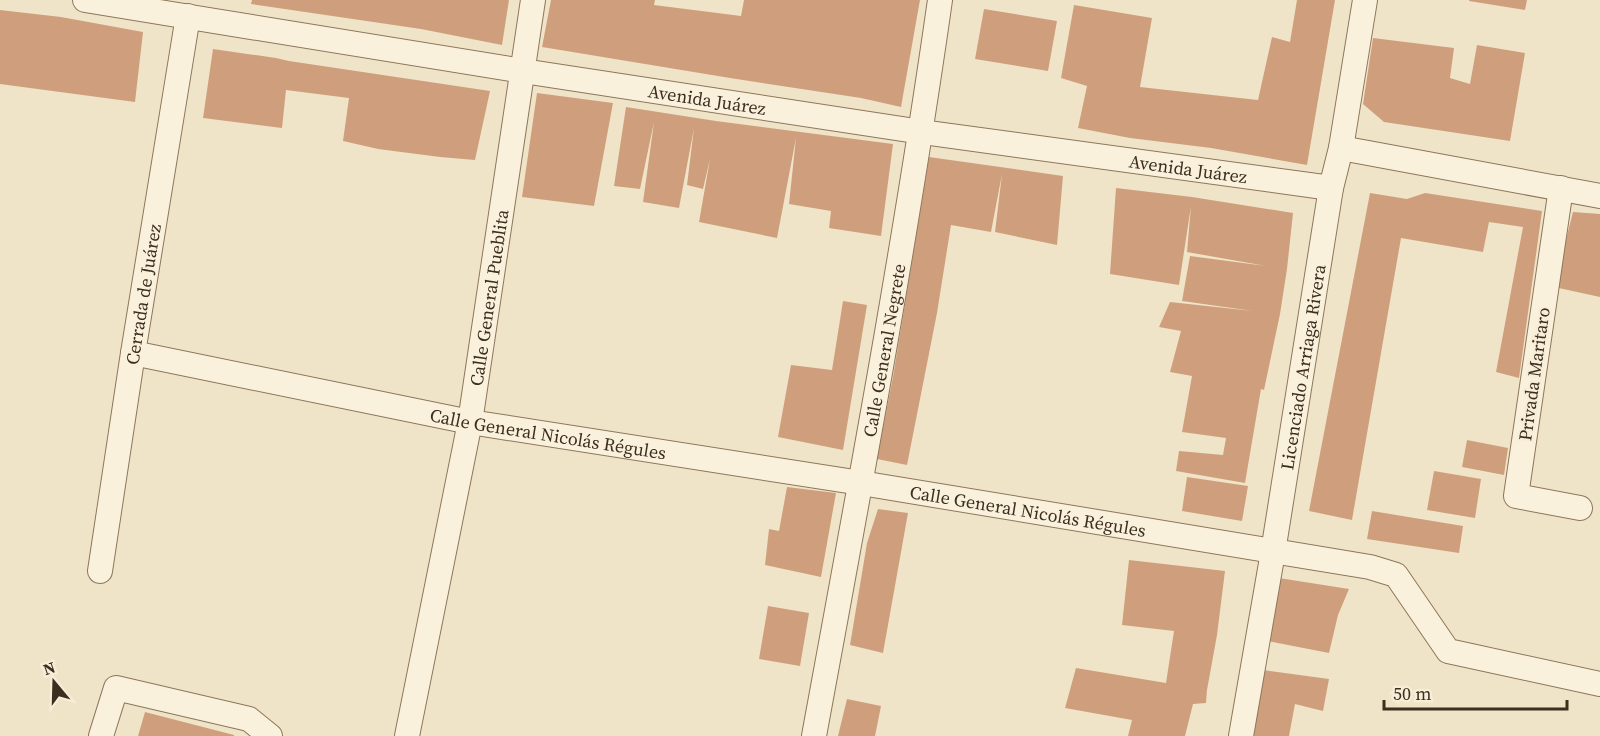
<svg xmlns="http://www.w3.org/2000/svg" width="1600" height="736" font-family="'Source Serif 4',serif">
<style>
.building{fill:#cf9f7d}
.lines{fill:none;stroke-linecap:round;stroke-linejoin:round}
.minor-casing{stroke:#8d765c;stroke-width:26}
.minor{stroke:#faf1dc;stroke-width:24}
.labels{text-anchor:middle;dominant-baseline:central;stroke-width:5;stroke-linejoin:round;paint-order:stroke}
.street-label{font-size:18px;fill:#3d2e20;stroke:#f7eed8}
</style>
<rect width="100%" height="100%" fill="#f0e4c8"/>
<path class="building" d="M252,0H509L502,45L421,29L251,4Z
M551,0H655L654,5L741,16L744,0H920L901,107L861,98L730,78L542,47Z
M1297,0H1335L1307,165L1211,148L1130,138L1078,128L1087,86L1061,78L1074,5L1152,18L1140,87L1258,100L1272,37L1290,42Z
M1469,0H1527L1525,10L1469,1Z
M984,9L1057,21L1048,71L975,59Z
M0,10L61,17L143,32L135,102L0,84Z
M1373,38L1454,48L1450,78L1470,84L1477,45L1525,53L1510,141L1384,122L1363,104Z
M213,49L276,58L289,61L490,91L475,160L440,157L378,149L343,141L349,98L286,90L282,128L203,118Z
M537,93L613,103L594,206L522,197Z
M626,107L716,121L893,144L881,236L829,228L831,211L789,204L796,138L777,238L699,222L710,159L703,189L687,185L694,128L679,208L643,202L654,122L640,189L614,186Z
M929,157L1063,176L1057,245L995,232L1002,174L991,232L951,225L937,313L907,465L877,459L893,377Z
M1116,188L1192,197L1293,213L1287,269L1280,314L1264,390L1261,389L1245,483L1176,471L1179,451L1223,455L1226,438L1182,432L1192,376L1170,372L1181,331L1159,327L1170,302L1253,311L1182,301L1190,256L1266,266L1187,252L1191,206L1179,285L1110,274Z
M1370,193L1407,199L1425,193L1542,211L1519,378L1496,372L1523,227L1489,222L1483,252L1401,238L1352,520L1309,511Z
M1573,212L1600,214V297L1554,287Z
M843,301L867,305L843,450L778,437L791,365L832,370Z
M1467,440L1508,448L1504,475L1462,467Z
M1434,471L1481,479L1475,518L1427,510Z
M1187,477L1248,486L1242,521L1182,511Z
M787,487L836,493L821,577L765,565L769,529L779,531Z
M878,509L908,513L883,653L850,645L867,543Z
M1372,511L1463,526L1459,553L1367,539Z
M1129,560L1225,571L1217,635L1207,690L1206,703L1193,704L1185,736H1128L1132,720L1065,708L1076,668L1166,683L1174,631L1122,625Z
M1279,578L1349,589L1338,615L1329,653L1263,640Z
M768,606L809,613L800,666L759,659Z
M1263,670L1329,679L1323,711L1295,704L1289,736H1250Z
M847,699L881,706L875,736H838Z
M145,712L234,735V736H138Z"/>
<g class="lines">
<defs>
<g id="minor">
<path id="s1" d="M85,0L523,71L922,132L1331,188"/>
<path d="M1341,148L1600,196"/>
<path d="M1561,188L1516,496L1580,508"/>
<path id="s2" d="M133,353L470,422L861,483L1370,567L1396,575L1448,651L1600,684"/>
<path id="s3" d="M100,571L133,353L188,16"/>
<path d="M101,736L116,688L249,719L270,736"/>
<path id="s4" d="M407,736L470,422L533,0"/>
<path id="s5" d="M814,736C859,491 905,246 940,0"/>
<path id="s6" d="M1241,736L1273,552L1331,188L1341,148L1365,0"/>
</g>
</defs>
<use href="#minor" class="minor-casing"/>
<use href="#minor" class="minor"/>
</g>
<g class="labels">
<g class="street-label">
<text stroke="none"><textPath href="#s1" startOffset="630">Avenida Juárez</textPath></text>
<text stroke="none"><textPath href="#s1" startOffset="1116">Avenida Juárez</textPath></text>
<text stroke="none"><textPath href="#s3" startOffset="280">Cerrada de Juárez</textPath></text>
<text stroke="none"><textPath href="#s4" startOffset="446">Calle General Pueblita</textPath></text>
<text stroke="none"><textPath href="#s5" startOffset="392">Calle General Negrete</textPath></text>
<text stroke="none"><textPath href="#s6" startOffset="374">Licenciado Arriaga Rivera</textPath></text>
<text transform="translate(1534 374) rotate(-82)">Privada Maritaro</text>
<text stroke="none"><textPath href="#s2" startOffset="423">Calle General Nicolás Régules</textPath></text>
<text stroke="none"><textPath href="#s2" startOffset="909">Calle General Nicolás Régules</textPath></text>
</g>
</g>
<g transform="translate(54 682) rotate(341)" stroke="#f7eed8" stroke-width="4.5" paint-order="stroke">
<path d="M0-4.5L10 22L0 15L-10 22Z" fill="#3d2e20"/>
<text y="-9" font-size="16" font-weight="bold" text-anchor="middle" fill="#3d2e20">N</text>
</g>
<path d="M1384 700v9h183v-9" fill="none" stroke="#3d2e20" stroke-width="3"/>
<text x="1393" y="700" font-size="18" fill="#3d2e20" stroke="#f7eed8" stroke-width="4.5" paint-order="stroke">50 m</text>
</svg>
